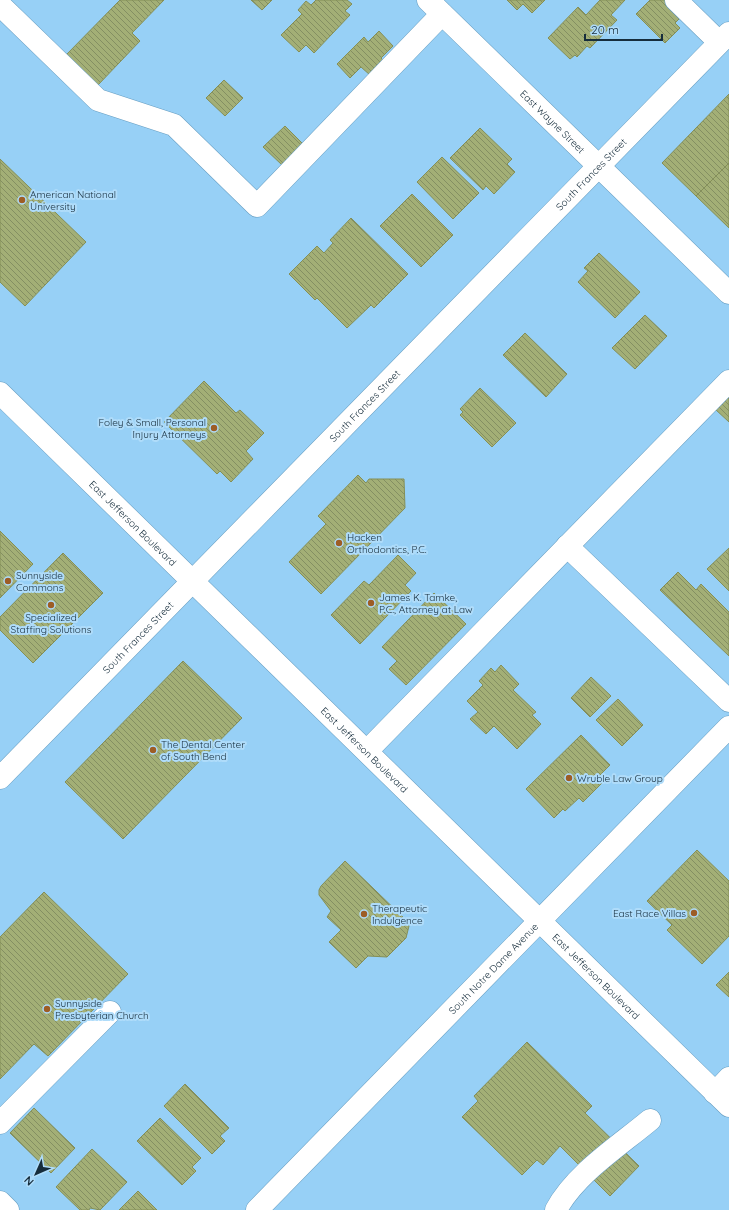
<svg xmlns="http://www.w3.org/2000/svg" width="729" height="1210" font-family="Quicksand,sans-serif">
<style>
.building{fill:url(#building-back-hatch);stroke:#848f57}
.lines{fill:none;stroke-linecap:round;stroke-linejoin:round}
.minor-casing{stroke:#679ec2;stroke-width:23}
.minor{stroke:#fff;stroke-width:22}
.poi-dot{fill:#9d5d26;stroke:#afdcfa;stroke-width:1.5}
.labels{text-anchor:middle;dominant-baseline:central;stroke-width:4;stroke-linejoin:round;paint-order:stroke}
.street-label{font-size:10px;fill:#162d3c;stroke:#afdcfa}
.poi-label{font-size:10px;fill:#162d3c;stroke:#afdcfa;text-anchor:start}
</style>
<defs>
<pattern id="building-back-hatch" width="6" height="6" patternUnits="userSpaceOnUse"><rect width="6" height="6" fill="#a3af76"/><path d="M-1 5l2 2M0 0l6 6M5-1l2 2" fill="none" stroke="#848f62"/></pattern>
</defs>
<rect width="100%" height="100%" fill="#97d0f6"/>
<path class="building" d="M120,0H164L132,33L140,41L98,85L66,55Z
M251,0H272L262,10Z
M316,0H347L352,4L345,11L350,15L314,53L306,45L299,52L281,35L302,14L298,10L306,1L311,5Z
M507,0H545L532,13L523,4L517,10Z
M600,0H625L611,15L617,20L590,48L587,46L577,57L575,55L570,59L548,38L578,7L586,15Z
M650,0H666L682,16L675,23L680,28L665,43L636,14Z
M379,31L393,46L381,58L384,61L370,75L361,67L350,78L337,64L364,37L368,42Z
M224,80L243,98L225,116L206,98Z
M729,94V163L696,196L662,163Z
M285,126L303,144L282,165L263,147Z
M480,128L512,159L507,164L515,172L494,194L486,186L483,190L450,158Z
M442,157L479,193L453,219L417,182Z
M0,159L86,242L25,306L0,282Z
M729,163V228L696,196Z
M412,194L453,235L421,267L380,226Z
M351,218L408,274L374,308L371,305L347,328L317,298L315,300L289,274L317,246L324,253L333,243L330,240Z
M599,253L640,292L615,318L578,282L588,271L584,268Z
M645,315L667,336L635,369L612,348Z
M525,333L567,374L546,397L503,355Z
M204,381L236,413L240,410L264,433L246,451L253,459L231,482L220,471L217,474L164,422Z
M480,388L516,423L492,447L460,415L463,412L460,409Z
M729,394V422L715,409Z
M358,475L366,483L369,479H404L405,508L321,594L289,562L326,524L318,516Z
M0,531L33,564L0,598Z
M729,548V591L707,569Z
M63,553L103,593L33,663L0,630V617Z
M398,555L416,573L405,585L411,591L360,644L331,615L364,581L369,585Z
M678,572L696,590L701,584L729,612V656L660,590Z
M434,593L466,624L406,685L389,669L397,661L382,647Z
M183,661L242,718L123,839L65,782Z
M501,665L519,684L513,690L536,712L532,715L541,724L517,749L494,726L486,734L470,719L478,712L467,701L483,685L479,681L491,668L495,672Z
M591,677L611,696L590,717L571,698Z
M618,699L643,725L622,746L596,720Z
M581,735L610,765L599,776L604,781L583,802L579,798L565,811L563,809L554,818L526,789Z
M697,850L729,881V936L702,964L667,930L672,925L647,901Z
M345,861L407,921L409,926L406,938L387,957L368,956L356,968L329,942L341,930L327,917L331,911L319,895V890L321,886Z
M44,892L128,974L48,1056L34,1044L0,1079V937Z
M729,972V997L716,985Z
M527,1042L592,1106L585,1113L639,1166L610,1196L560,1146L543,1165L537,1160L522,1175L462,1117L478,1101L474,1096Z
M185,1084L229,1128L220,1136L225,1141L212,1154L164,1106Z
M34,1108L75,1148L51,1173L10,1133Z
M160,1118L201,1158L192,1167L196,1171L182,1185L137,1141Z
M92,1149L127,1182L100,1210L90,1208L89,1210H80L56,1187Z
M138,1191L157,1210H119Z"/>
<g class="lines">
<defs>
<g id="minor">
<path id="s1" d="M428,0L729,293"/>
<path d="M676,0L719,42"/>
<path d="M0,5L98,100L174,125L257,206L442,14"/>
<path id="s2" d="M0,393L729,1106"/>
<path d="M567,546L729,701"/>
<path d="M367,751L729,381"/>
<path id="s3" d="M0,778L729,33"/>
<path d="M715,1093L729,1078"/>
<path d="M0,1123L110,1012"/>
<path d="M0,1202L8,1210"/>
<path id="s4" d="M257,1210L729,727"/>
<path d="M556,1210C575,1174 619,1146 650,1120"/>
</g>
</defs>
<use href="#minor" class="minor-casing"/>
<use href="#minor" class="minor"/>
</g>
<g class="poi-dot">
<circle cx="22" cy="200" r="4"/>
<circle cx="214" cy="428" r="4"/>
<circle cx="339" cy="543" r="4"/>
<circle cx="8" cy="581" r="4"/>
<circle cx="371" cy="603" r="4"/>
<circle cx="51" cy="605" r="4"/>
<circle cx="153" cy="750" r="4"/>
<circle cx="569" cy="778" r="4"/>
<circle cx="694" cy="913" r="4"/>
<circle cx="364" cy="914" r="4"/>
<circle cx="47" cy="1009" r="4"/>
</g>
<g class="labels">
<g class="street-label">
<text stroke="none"><textPath href="#s1" startOffset="174">East Wayne Street</textPath></text>
<text stroke="none"><textPath href="#s3" startOffset="845">South Frances Street</textPath></text>
<text stroke="none"><textPath href="#s3" startOffset="521">South Frances Street</textPath></text>
<text stroke="none"><textPath href="#s2" startOffset="186">East Jefferson Boulevard</textPath></text>
<text stroke="none"><textPath href="#s3" startOffset="197">South Frances Street</textPath></text>
<text stroke="none"><textPath href="#s2" startOffset="510">East Jefferson Boulevard</textPath></text>
<text stroke="none"><textPath href="#s4" startOffset="338">South Notre Dame Avenue</textPath></text>
<text stroke="none"><textPath href="#s2" startOffset="834">East Jefferson Boulevard</textPath></text>
</g>
<g class="poi-label">
<text x="30" y="194">American National<tspan x="30" dy="12">University</tspan></text>
<text x="206" y="422" text-anchor="end">Foley &amp; Small, Personal<tspan x="206" dy="12">Injury Attorneys</tspan></text>
<text x="347" y="537">Hacken<tspan x="347" dy="12">Orthodontics, P.C.</tspan></text>
<text x="16" y="575">Sunnyside<tspan x="16" dy="12">Commons</tspan></text>
<text x="379" y="597">James K. Tamke,<tspan x="379" dy="12">P.C., Attorney at Law</tspan></text>
<text x="51" y="617" text-anchor="middle">Specialized<tspan x="51" dy="12">Staffing Solutions</tspan></text>
<text x="161" y="744">The Dental Center<tspan x="161" dy="12">of South Bend</tspan></text>
<text x="577" y="778">Wruble Law Group</text>
<text x="372" y="908">Therapeutic<tspan x="372" dy="12">Indulgence</tspan></text>
<text x="686" y="913" text-anchor="end">East Race Villas</text>
<text x="55" y="1003">Sunnyside<tspan x="55" dy="12">Presbyterian Church</tspan></text>
</g>
</g>
<g transform="translate(36 1174) rotate(225)" stroke="#afdcfa" stroke-width="3" paint-order="stroke">
<path d="M0-3L7 15L0 10L-7 15Z" fill="#162d3c"/>
<text y="-6" font-size="11" font-weight="bold" text-anchor="middle" fill="#162d3c">N</text>
</g>
<path d="M585 34v6h77v-6" fill="none" stroke="#162d3c" stroke-width="2"/>
<text x="591" y="34" font-size="12" fill="#162d3c" stroke="#afdcfa" stroke-width="3" paint-order="stroke">20 m</text>
</svg>
